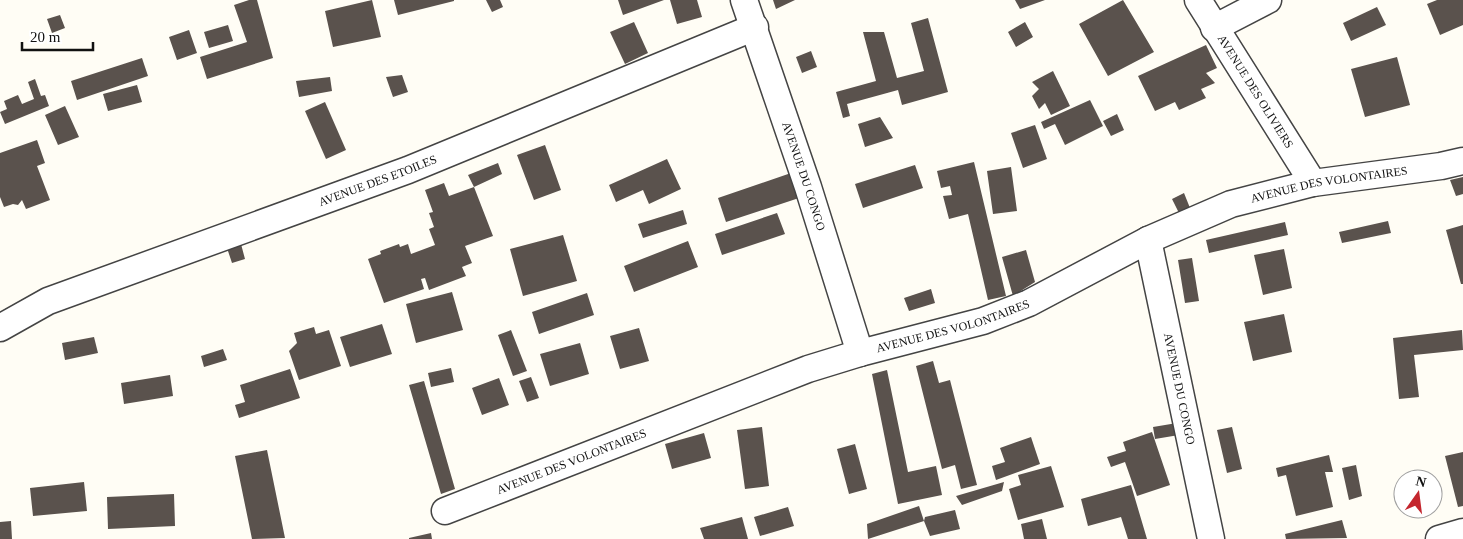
<svg xmlns="http://www.w3.org/2000/svg" width="1463" height="539" font-family="Georgia,serif">
<style>
.building{fill:#5a524d}
.lines{fill:none;stroke-linecap:round;stroke-linejoin:round}
.minor-casing{stroke:#444;stroke-width:29}
.minor{stroke:#fff;stroke-width:26}
.labels{text-anchor:middle;dominant-baseline:central;stroke-width:5;stroke-linejoin:round;paint-order:stroke}
.street-label{font-size:12px;fill:#111;stroke:#fff}
</style>
<rect width="100%" height="100%" fill="#fffdf5"/>
<path class="building" d="M249,0H257L273,58L207,79L200,57L247,42L234,5Z
M372,0L381,37L333,47L325,11Z
M394,0H454V1L398,15Z
M486,0H500L503,7L492,12Z
M618,0H664L623,15Z
M670,0H697L702,17L677,24Z
M773,0H795L776,9Z
M1015,0H1045L1020,9Z
M1123,0L1154,52L1108,76L1079,24Z
M1437,0H1463V25L1440,35L1427,4Z
M1377,7L1386,25L1351,41L1343,23Z
M60,15L65,28L52,33L47,19Z
M928,18L948,92L902,105L898,90L847,104L850,116L843,118L836,92L876,81L863,32H884L897,78L924,71L911,23Z
M634,22L648,53L625,64L610,32Z
M1025,22L1033,37L1016,47L1008,32Z
M228,25L233,41L209,48L204,32Z
M189,30L197,53L177,60L169,37Z
M1206,45L1217,68L1206,73L1215,83L1201,89L1206,98L1179,110L1175,102L1155,111L1138,76Z
M811,51L817,67L802,73L796,57Z
M1397,57L1410,105L1365,117L1351,69Z
M142,58L148,76L77,100L71,81Z
M1053,71L1070,106L1051,115L1045,103L1039,109L1032,96L1039,89L1032,82Z
M402,75L408,92L393,97L386,77Z
M330,77L332,91L299,97L296,81Z
M35,79L41,96L45,95L49,106L5,124L0,112L7,109L4,101L18,95L22,104L34,99L28,82Z
M137,85L142,102L108,111L103,94Z
M1090,100L1103,126L1065,145L1055,124L1044,129L1041,122Z
M325,102L346,150L326,159L305,111Z
M65,106L79,137L58,145L45,115Z
M1117,114L1124,130L1111,136L1103,121Z
M880,117L893,138L865,147L858,124Z
M1035,125L1047,159L1023,168L1011,133Z
M37,140L45,163L37,166L50,200L26,209L22,200L18,205L13,204L4,207L0,197V153Z
M545,145L561,190L534,200L517,155Z
M667,159L681,189L649,204L643,190L616,202L609,185Z
M974,162L1006,296L988,300L968,214L949,219L943,196L952,195L950,186L941,188L937,171Z
M498,163L502,174L474,187L468,175Z
M915,165L923,188L863,208L855,184Z
M1011,167L1017,211L993,214L987,171Z
M791,173L799,198L726,222L718,198Z
M1463,177V194L1456,196L1450,180Z
M444,183L449,196L474,187L493,236L465,246L472,263L462,267L466,276L429,290L425,278L421,279L424,289L384,303L368,259L381,254L380,251L399,244L400,247L408,244L411,254L435,245L429,229L434,227L429,213L433,212L425,190Z
M1184,193L1190,208L1179,213L1172,199Z
M683,210L687,224L643,238L638,224Z
M777,213L785,234L722,255L715,234Z
M1388,221L1391,233L1342,243L1339,232Z
M1285,222L1288,235L1209,253L1206,240Z
M1463,225V284H1461L1446,230Z
M563,235L577,281L523,296L510,249Z
M688,241L698,267L634,292L624,266Z
M241,244L245,259L232,263L227,248Z
M1284,249L1292,288L1263,295L1254,255Z
M1026,250L1035,282L1013,296L1002,257Z
M1192,258L1199,301L1185,303L1178,260Z
M931,289L935,303L909,311L904,298Z
M452,292L463,330L416,343L406,304Z
M587,293L594,315L539,334L532,312Z
M1284,314L1292,352L1253,361L1244,322Z
M382,324L392,354L350,367L340,337Z
M314,327L316,334L329,330L341,366L299,380L289,351L297,343L294,333Z
M639,328L649,361L620,369L610,336Z
M511,330L527,371L513,376L498,335Z
M1462,330L1463,350L1414,355L1419,397L1399,399L1393,338Z
M94,337L98,353L65,360L62,343Z
M580,343L589,374L550,386L540,354Z
M223,349L227,360L204,367L201,356Z
M933,361L939,383L950,380L977,485L961,489L955,465L942,469L916,366Z
M451,368L454,382L431,387L428,373Z
M290,369L300,398L239,418L235,405L245,402L240,385Z
M887,370L908,472L936,466L942,495L898,504L872,374Z
M170,375L173,396L124,404L121,383Z
M531,377L539,398L527,402L519,381Z
M499,378L509,405L482,415L472,388Z
M424,381L455,489L441,494L409,385Z
M1177,423L1179,435L1155,439L1153,427Z
M762,427L769,486L745,489L737,430Z
M1232,427L1242,469L1227,473L1217,430Z
M1152,432L1170,485L1137,496L1125,462L1111,467L1107,457L1126,451L1123,442Z
M704,433L711,458L672,469L665,444Z
M1031,437L1040,464L996,480L992,466L1005,462L1000,448Z
M855,444L867,489L849,494L837,449Z
M267,450L285,538L252,539L235,456Z
M1463,452V506L1458,507L1445,456Z
M1329,455L1333,472H1325L1333,507L1296,516L1286,475L1278,477L1276,468Z
M1356,465L1362,496L1349,500L1342,468Z
M1051,466L1064,507L1018,520L1009,489L1021,485L1018,475Z
M84,482L87,511L33,516L30,488Z
M1004,482L1002,491L962,505L956,496Z
M1131,485L1147,539H1128L1121,517L1088,526L1081,499Z
M174,494L175,526L108,529L107,497Z
M919,506L924,521L868,539L867,524Z
M788,507L794,526L760,536L754,517Z
M955,510L960,529L930,536L924,521L925,517Z
M742,517L748,539H704L700,528Z
M1042,519L1047,539H1024L1021,524Z
M1342,520L1347,538L1286,539L1285,534Z
M11,521L12,539H0V522Z
M431,533L432,539H409V538Z"/>
<g class="lines">
<defs>
<g id="minor">
<path id="s1" d="M744,0L808,187L860,353"/>
<path id="s2" d="M1198,0L1313,183"/>
<path d="M1214,28L1268,0"/>
<path id="s3" d="M1148,240L1211,539"/>
<path id="s4" d="M0,328L48,301L408,170L755,27"/>
<path id="s5" d="M445,511L808,369L860,353L983,321L1029,303L1148,240L1231,204L1313,183L1441,166L1463,161"/>
<path d="M1439,539L1463,532"/>
</g>
</defs>
<use href="#minor" class="minor-casing"/>
<use href="#minor" class="minor"/>
</g>
<g class="labels">
<g class="street-label">
<text stroke="none"><textPath href="#s2" startOffset="108">AVENUE DES OLIVIERS</textPath></text>
<text stroke="none"><textPath href="#s1" startOffset="186">AVENUE DU CONGO</textPath></text>
<text stroke="none"><textPath href="#s4" startOffset="406">AVENUE DES ETOILES</textPath></text>
<text stroke="none"><textPath href="#s5" startOffset="946">AVENUE DES VOLONTAIRES</textPath></text>
<text stroke="none"><textPath href="#s5" startOffset="541">AVENUE DES VOLONTAIRES</textPath></text>
<text stroke="none"><textPath href="#s3" startOffset="152">AVENUE DU CONGO</textPath></text>
<text stroke="none"><textPath href="#s5" startOffset="136">AVENUE DES VOLONTAIRES</textPath></text>
</g>
</g>
<g transform="translate(1418 494) rotate(14)"><circle r="24" fill="#ffffff" stroke="#a0a0a0"/>
<path d="M0-4L9 19L0 12L-9 19Z" fill="#c4262e"/>
<text y="-8" font-size="14" font-weight="bold" text-anchor="middle" fill="#111111">N</text>
</g>
<path d="M22 42v8h71v-8" fill="none" stroke="#111111" stroke-width="2.5"/>
<text x="30" y="42" font-size="15" fill="#111111" stroke="#ffffff" stroke-width="4" paint-order="stroke">20 m</text>
</svg>
